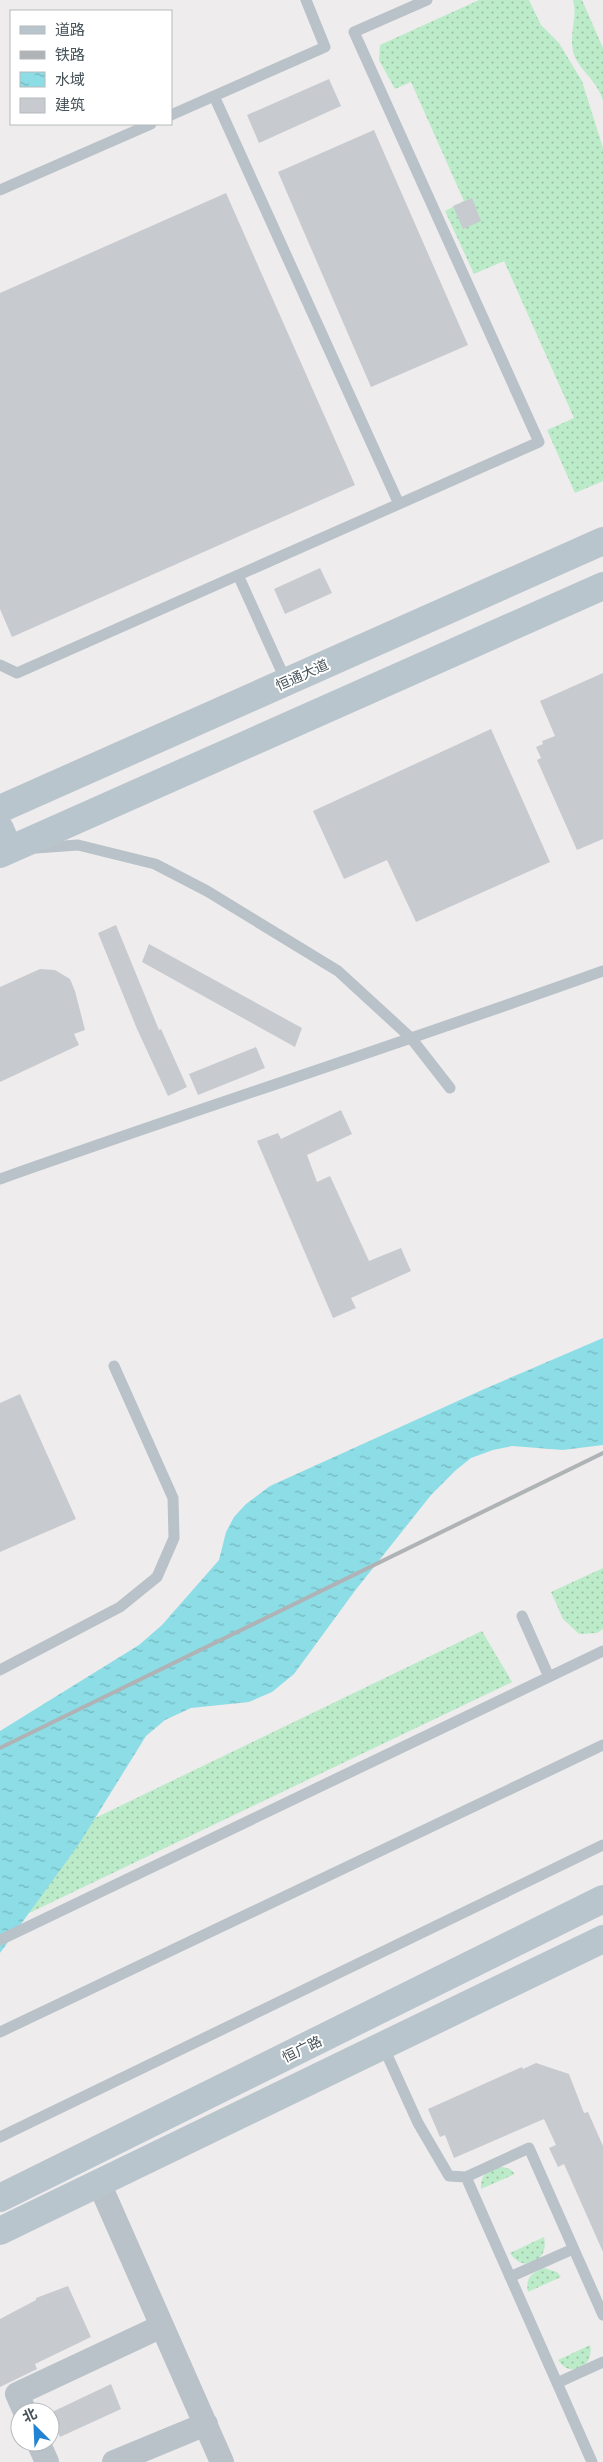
<svg xmlns="http://www.w3.org/2000/svg" width="603" height="2462" font-family="'Space Grotesk','Noto Sans SC',sans-serif">
<style>
.grass{fill:url(#grass-dots)}
.water{fill:url(#water-ripples)}
.building{fill:#c7cacf}
.lines{fill:none;stroke-linecap:round;stroke-linejoin:round}
.lane{stroke:#b8c2c8;stroke-width:11}
.street{stroke:#b8c2c8;stroke-width:24}
.secondary{stroke:#b9c5cd;stroke-width:28}
.rail{stroke:#afb3b6;stroke-width:4}
.labels{text-anchor:middle;dominant-baseline:central;stroke-width:4;stroke-linejoin:round;paint-order:stroke}
.street-label{font-size:14px;fill:#465258;stroke:#fff}
</style>
<defs>
<pattern id="grass-dots" width="8" height="8" patternUnits="userSpaceOnUse" patternTransform="scale(1.25)"><rect width="8" height="8" fill="#bcebc9"/><path d="M2 2h.1M6 6h.1" fill="none" stroke="#9bc1a6" stroke-width="1.8" stroke-linecap="round"/></pattern>
<pattern id="water-ripples" width="26" height="14" patternUnits="userSpaceOnUse" patternTransform="scale(1.25)"><rect width="26" height="14" fill="#8cdde6"/><path d="M2 4q2-2 4 0t4 0M15 11q2-2 4 0t4 0" fill="none" stroke="#74b6bd"/></pattern>
</defs>
<rect width="100%" height="100%" fill="#efeced"/>
<path class="grass" d="M479,0H529L541,25L559,43L582,81L603,148V481L575,493L547,430L574,418L504,261L474,274L445,211L464,201L411,82L395,89L379,60L380,45Z
M573,0H582L603,48V101C597,79 577,69 573,51C569,34 578,16 573,0Z
M603,1568V1629L597,1633L579,1634L563,1619L551,1592Z
M482,1631L512,1682L0,1927V1864Z
M499,2166L510,2169L515,2174L481,2189C480,2175 487,2171 499,2166Z
M544,2237C550,2261 523,2274 510,2253Z
M544,2268L557,2272L561,2277L528,2292C525,2277 532,2273 544,2268Z
M590,2345C595,2367 570,2379 558,2360Z"/>
<path class="water" d="M603,1338V1445L563,1450L512,1446L493,1450L471,1458L456,1470L431,1495L354,1592L294,1674L272,1692L249,1702L191,1708L165,1720L146,1736L79,1844L0,1953V1731L139,1645L162,1625L219,1560L226,1532L234,1517L246,1504L270,1486L482,1390Z"/>
<path class="building" d="M329,79L341,106L259,143L247,115Z
M374,130L468,345L371,387L278,172Z
M226,193L355,485L12,637L0,609V293Z
M472,198L481,221L463,229L453,206Z
M320,568L332,593L285,614L274,589Z
M603,673V839L577,850L537,760L541,758L536,747L543,744L542,741L555,736L540,701Z
M491,729L550,862L416,922L387,860L344,879L313,811Z
M116,925L159,1030L161,1029L187,1087L168,1096L137,1029L98,933Z
M149,944L302,1028L295,1047L142,962Z
M40,969L55,970L70,979L75,991L85,1030L74,1034L79,1045L0,1082V987Z
M256,1047L265,1068L198,1095L189,1074Z
M341,1110L352,1134L307,1155L317,1182L330,1176L369,1261L401,1248L411,1271L351,1298L356,1308L333,1318L257,1141L278,1133L281,1139Z
M20,1394L76,1519L0,1552V1403Z
M536,2063L569,2074L584,2113L588,2112L603,2146V2252L564,2164L558,2167L549,2148L556,2145L544,2119L454,2158L445,2135L440,2137L428,2109L522,2067L523,2069Z
M68,2286L91,2337L35,2364L37,2369L0,2387V2319L36,2300V2298Z
M111,2384L121,2409L60,2437L50,2413Z"/>
<g class="lines">
<path class="lane" d="M214,96L399,504
M171,115L325,47L306,0
M0,190L151,124
M238,575L286,681
M0,665L17,673L539,442L354,32L427,0
M36,848L78,845L155,864L207,891L338,971L411,1038L450,1088
M0,1179C200,1108 403,1043 603,971
M522,1616L549,1677
M0,1670L120,1607L157,1577L174,1538L173,1498L114,1366
M0,1940L603,1651
M0,2032L603,1745
M383,2046L418,2123L449,2176L466,2177L529,2148L603,2315
M0,2137L603,1845
M466,2177L592,2462
M510,2277L573,2249
M557,2383L603,2362"/>
<path class="street" d="M99,2183L222,2462
M25,2412L17,2394L162,2326
M38,2442L47,2462
M114,2462L206,2424"/>
<path class="secondary" d="M0,809L603,541
M0,829L9,850
M0,854L603,586
M0,2198L603,1899
M0,2231L603,1939"/>
<path class="rail" d="M0,1748L603,1453"/>
</g>
<g class="labels">
<g class="street-label">
<text transform="translate(302 675) rotate(-24)">恒通大道</text>
<text transform="translate(302 2049) rotate(-26)">恒广路</text>
</g>
</g>
<rect x="10" y="10" width="162" height="115" fill="#ffffff" stroke="#b5babc"/>
<rect x="20" y="26" width="25" height="8" fill="#b9c5cd" stroke="#b5babc"/>
<text x="55" y="35" font-size="15" fill="#465258">道路</text>
<rect x="20" y="51" width="25" height="8" fill="#afb3b6" stroke="#b5babc"/>
<text x="55" y="60" font-size="15" fill="#465258">铁路</text>
<rect x="20" y="72" width="25" height="15" fill="url(#water-ripples)" stroke="#b5babc"/>
<text x="55" y="85" font-size="15" fill="#465258">水域</text>
<rect x="20" y="98" width="25" height="15" fill="#c7cacf" stroke="#b5babc"/>
<text x="55" y="110" font-size="15" fill="#465258">建筑</text>
<g transform="translate(35 2427) rotate(336)"><circle r="24" fill="#ffffff" stroke="#b5babc"/>
<path d="M0-4L9 19L0 12L-9 19Z" fill="#2383d2"/>
<text y="-8" font-size="14" font-weight="bold" text-anchor="middle" fill="#465258">北</text>
</g>
</svg>
